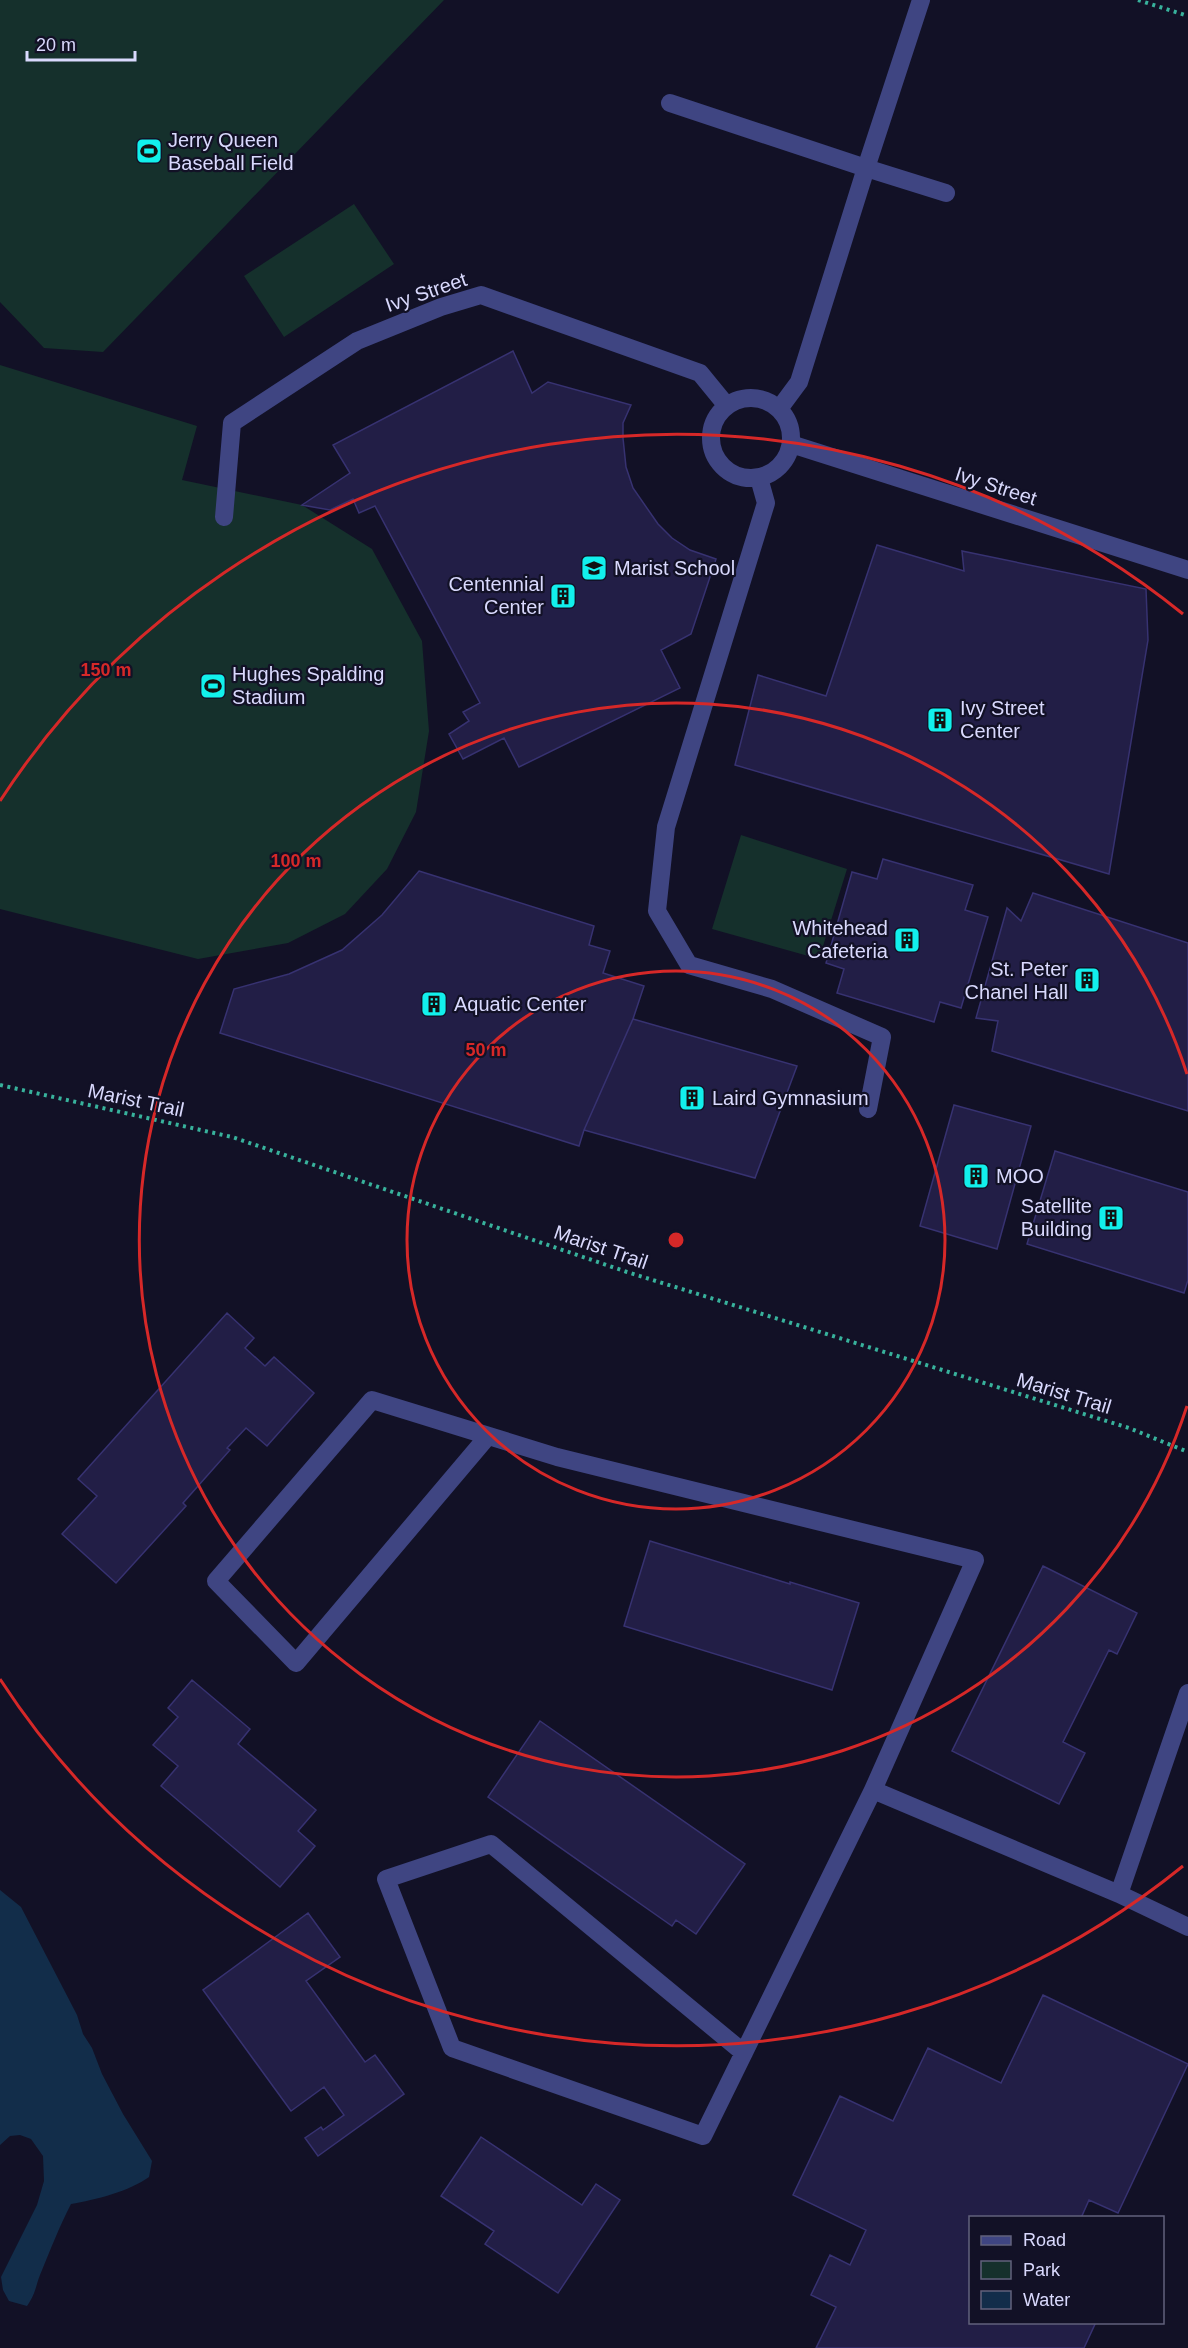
<svg xmlns="http://www.w3.org/2000/svg" width="1188" height="2348" font-family="Helvetica,sans-serif">
<style>
.green{fill:#15302c}
.water{fill:#122d4a}
.building{fill:#221e46;stroke:#373271;stroke-width:1.5}
.lines{fill:none;stroke-linecap:round;stroke-linejoin:round}
.path{stroke:#38b29c;stroke-width:4;stroke-dasharray:3 4.5;stroke-linecap:butt}
.minor{stroke:#3f4582;stroke-width:18}
.ring{fill:none;stroke:#d62828;stroke-width:3}
.labels{text-anchor:middle;dominant-baseline:central;stroke-width:4.5;stroke-linejoin:round;paint-order:stroke}
.poi-label{font-size:20px;fill:#d9d9fd;stroke:#121126;text-anchor:start}
.street-label{font-size:20px;fill:#d9d9fd;stroke:#121126}
.centre{fill:#d62828;stroke:#121126;stroke-width:3}
.ring-label{font-size:18px;text-anchor:middle;font-weight:bold;fill:#d62828;stroke:#121126;stroke-width:4.5;stroke-linejoin:round;paint-order:stroke}
</style>
<rect width="100%" height="100%" fill="#121126"/>
<path class="green" d="M0,0H444L103,352L44,348L0,302Z
M354,204L394,264L284,337L244,276Z
M0,365L197,426L182,480L302,505L372,549L422,641L429,731L416,812L387,869L345,914L288,943L198,959L0,909Z
M741,835L847,869L819,959L712,929Z"/>
<path class="water" d="M0,1890L21,1907L77,2015L83,2034L92,2048L102,2074L123,2114L152,2161L149,2177C130,2191 95,2200 71,2204C59,2227 50,2251 40,2275C35,2288 36,2293 27,2306L9,2301L3,2290L1,2277L37,2205L44,2181L43,2156L31,2139L20,2135L10,2136L0,2145Z"/>
<path class="building" d="M513,351L532,393L548,382L631,405L623,423V438L626,467L633,488L658,524L672,538L690,550L716,559L691,634L661,650L680,688L519,767L504,738L463,759L449,734L469,721L463,712L480,703L375,506L359,513L353,499L330,510L302,505L350,473L333,445Z
M877,545L964,571L962,551L1146,589L1148,640L1109,874L735,765L758,675L826,696Z
M883,859L973,885L965,910L988,917L961,1008L940,1002L934,1022L837,993L844,969L826,963L852,872L877,879Z
M419,871L594,926L589,945L610,951L603,973L644,986L633,1019L584,1130L579,1146L220,1033L234,989L289,974L342,950L382,915Z
M1033,893L1188,943V1111L992,1051L998,1021L976,1018L1007,908L1021,921Z
M633,1019L797,1066L755,1178L584,1130Z
M954,1105L1031,1126L997,1249L920,1226Z
M1055,1151L1188,1192V1280L1184,1293L1027,1244Z
M227,1313L254,1338L245,1348L265,1366L274,1357L314,1393L267,1446L246,1428L227,1448L230,1450L183,1503L186,1506L116,1583L62,1534L97,1496L78,1479Z
M650,1541L790,1584V1582L859,1603L832,1690L624,1626Z
M1043,1566L1137,1613L1117,1654L1109,1650L1063,1742L1085,1753L1059,1804L952,1751Z
M192,1680L250,1729L238,1744L316,1810L298,1831L315,1846L280,1887L161,1786L178,1766L153,1745L178,1717L168,1708Z
M540,1721L745,1864L696,1934L676,1920L672,1926L488,1797Z
M308,1913L340,1957L306,1981L365,2062L375,2055L404,2094L318,2156L305,2138L321,2127L323,2130L344,2115L324,2087L291,2111L203,1990Z
M1043,1995L1188,2064L1118,2213L1089,2200L1081,2218H970V2322H1096L1084,2348H816L836,2307L811,2295L830,2255L850,2265L866,2230L793,2195L840,2096L893,2121L928,2048L1001,2083Z
M481,2137L582,2205L596,2184L620,2200L558,2293L485,2244L494,2231L441,2196Z"/>
<g class="lines">
<path class="path" d="M1138,0L1188,16
M0,1085L232,1137L627,1272L1129,1428L1188,1452"/>
<path class="minor" d="M921,0L866,168L946,193
M670,103L866,168L799,382L779,409
M711 438a40 40 0 1 1 80 0a40 40 0 1 1-80 0Z
M791,444L1188,570
M759,478L766,503L666,827L657,911L689,965L772,989L882,1037L868,1109
M224,517L232,423L357,341L441,307L481,295L700,373L727,406
M488,1436L296,1663L216,1581L372,1400L557,1457L975,1560L873,1790L1119,1894
M1188,1693L1119,1894L1188,1927
M744,2053L491,1844L386,1879L452,2048L703,2136L873,1790"/>
</g>
<g class="ring">
<circle cx="676" cy="1240" r="269"/>
<path d="M1187 1406A537 537 0 1 1 1187 1074"/>
<path d="M1183 1866A806 806 0 0 1 0 1679M0 801A806 806 0 0 1 1183 614"/>
</g>
<defs>
<symbol id="stadium-square" viewBox="-11 -11 22 22"><rect x="-9" y="-9" width="18" height="18" rx="4" fill="#12f0ec" stroke="#121126"/><path d="M0-5a6.5 5 0 1 0 0 10a6.5 5 0 1 0 0-10ZM-3.5-1.8h7v3.6h-7Z" fill="#111"/></symbol>
<symbol id="school-square" viewBox="-11 -11 22 22"><rect x="-9" y="-9" width="18" height="18" rx="4" fill="#12f0ec" stroke="#121126"/><path d="M0-5L7-2L0 1L-7-2ZM-4 1L0 2.5L4 1V4Q0 6-4 4Z" fill="#111"/></symbol>
<symbol id="building-square" viewBox="-11 -11 22 22"><rect x="-9" y="-9" width="18" height="18" rx="4" fill="#12f0ec" stroke="#121126"/><path d="M-4-6H4V6H1V3H-1V6H-4ZM-2.5-4.3h1.7v1.8h-1.7ZM.8-4.3h1.7v1.8H.8ZM-2.5-1h1.7V.8h-1.7ZM.8-1h1.7V.8H.8Z" fill="#111"/></symbol>
</defs>
<g fill-rule="evenodd">
<use href="#stadium-square" x="134" y="136" width="30" height="30"/>
<use href="#school-square" x="579" y="553" width="30" height="30"/>
<use href="#building-square" x="548" y="581" width="30" height="30"/>
<use href="#stadium-square" x="198" y="671" width="30" height="30"/>
<use href="#building-square" x="925" y="705" width="30" height="30"/>
<use href="#building-square" x="892" y="925" width="30" height="30"/>
<use href="#building-square" x="1072" y="965" width="30" height="30"/>
<use href="#building-square" x="419" y="989" width="30" height="30"/>
<use href="#building-square" x="677" y="1083" width="30" height="30"/>
<use href="#building-square" x="961" y="1161" width="30" height="30"/>
<use href="#building-square" x="1096" y="1203" width="30" height="30"/>
</g>
<g class="labels">
<g class="poi-label">
<text x="168" y="140">Jerry Queen<tspan x="168" dy="23">Baseball Field</tspan></text>
<text x="614" y="568">Marist School</text>
<text x="544" y="584" text-anchor="end">Centennial<tspan x="544" dy="23">Center</tspan></text>
<text x="232" y="674">Hughes Spalding<tspan x="232" dy="23">Stadium</tspan></text>
<text x="960" y="708">Ivy Street<tspan x="960" dy="23">Center</tspan></text>
<text x="888" y="928" text-anchor="end">Whitehead<tspan x="888" dy="23">Cafeteria</tspan></text>
<text x="1068" y="969" text-anchor="end">St. Peter<tspan x="1068" dy="23">Chanel Hall</tspan></text>
<text x="454" y="1004">Aquatic Center</text>
<text x="712" y="1098">Laird Gymnasium</text>
<text x="996" y="1176">MOO</text>
<text x="1092" y="1206" text-anchor="end">Satellite<tspan x="1092" dy="23">Building</tspan></text>
</g>
<g class="street-label">
<text transform="translate(426 292) rotate(-19)">Ivy Street</text>
<text transform="translate(996 486) rotate(18)">Ivy Street</text>
<text transform="translate(136 1100) rotate(12)">Marist Trail</text>
<text transform="translate(601 1247) rotate(19)">Marist Trail</text>
<text transform="translate(1064 1393) rotate(17)">Marist Trail</text>
</g>
</g>
<circle cx="676" cy="1240" r="9" class="centre"/>
<g class="ring-label">
<text x="106" y="676">150 m</text>
<text x="296" y="867">100 m</text>
<text x="486" y="1056">50 m</text>
</g>
<rect x="969" y="2216" width="195" height="108" fill="#121126" stroke="#62617c" stroke-width="1.5"/>
<rect x="981" y="2236" width="30" height="9" fill="#3f4582" stroke="#62617c" stroke-width="1.5"/>
<text x="1023" y="2246" font-size="18" fill="#d9d9fd">Road</text>
<rect x="981" y="2261" width="30" height="18" fill="#15302c" stroke="#62617c" stroke-width="1.5"/>
<text x="1023" y="2276" font-size="18" fill="#d9d9fd">Park</text>
<rect x="981" y="2291" width="30" height="18" fill="#122d4a" stroke="#62617c" stroke-width="1.5"/>
<text x="1023" y="2306" font-size="18" fill="#d9d9fd">Water</text>
<path d="M27 51v9h108v-9" fill="none" stroke="#d9d9fd" stroke-width="3"/>
<text x="36" y="51" font-size="18" fill="#d9d9fd" stroke="#121126" stroke-width="4.5" paint-order="stroke">20 m</text>
</svg>
